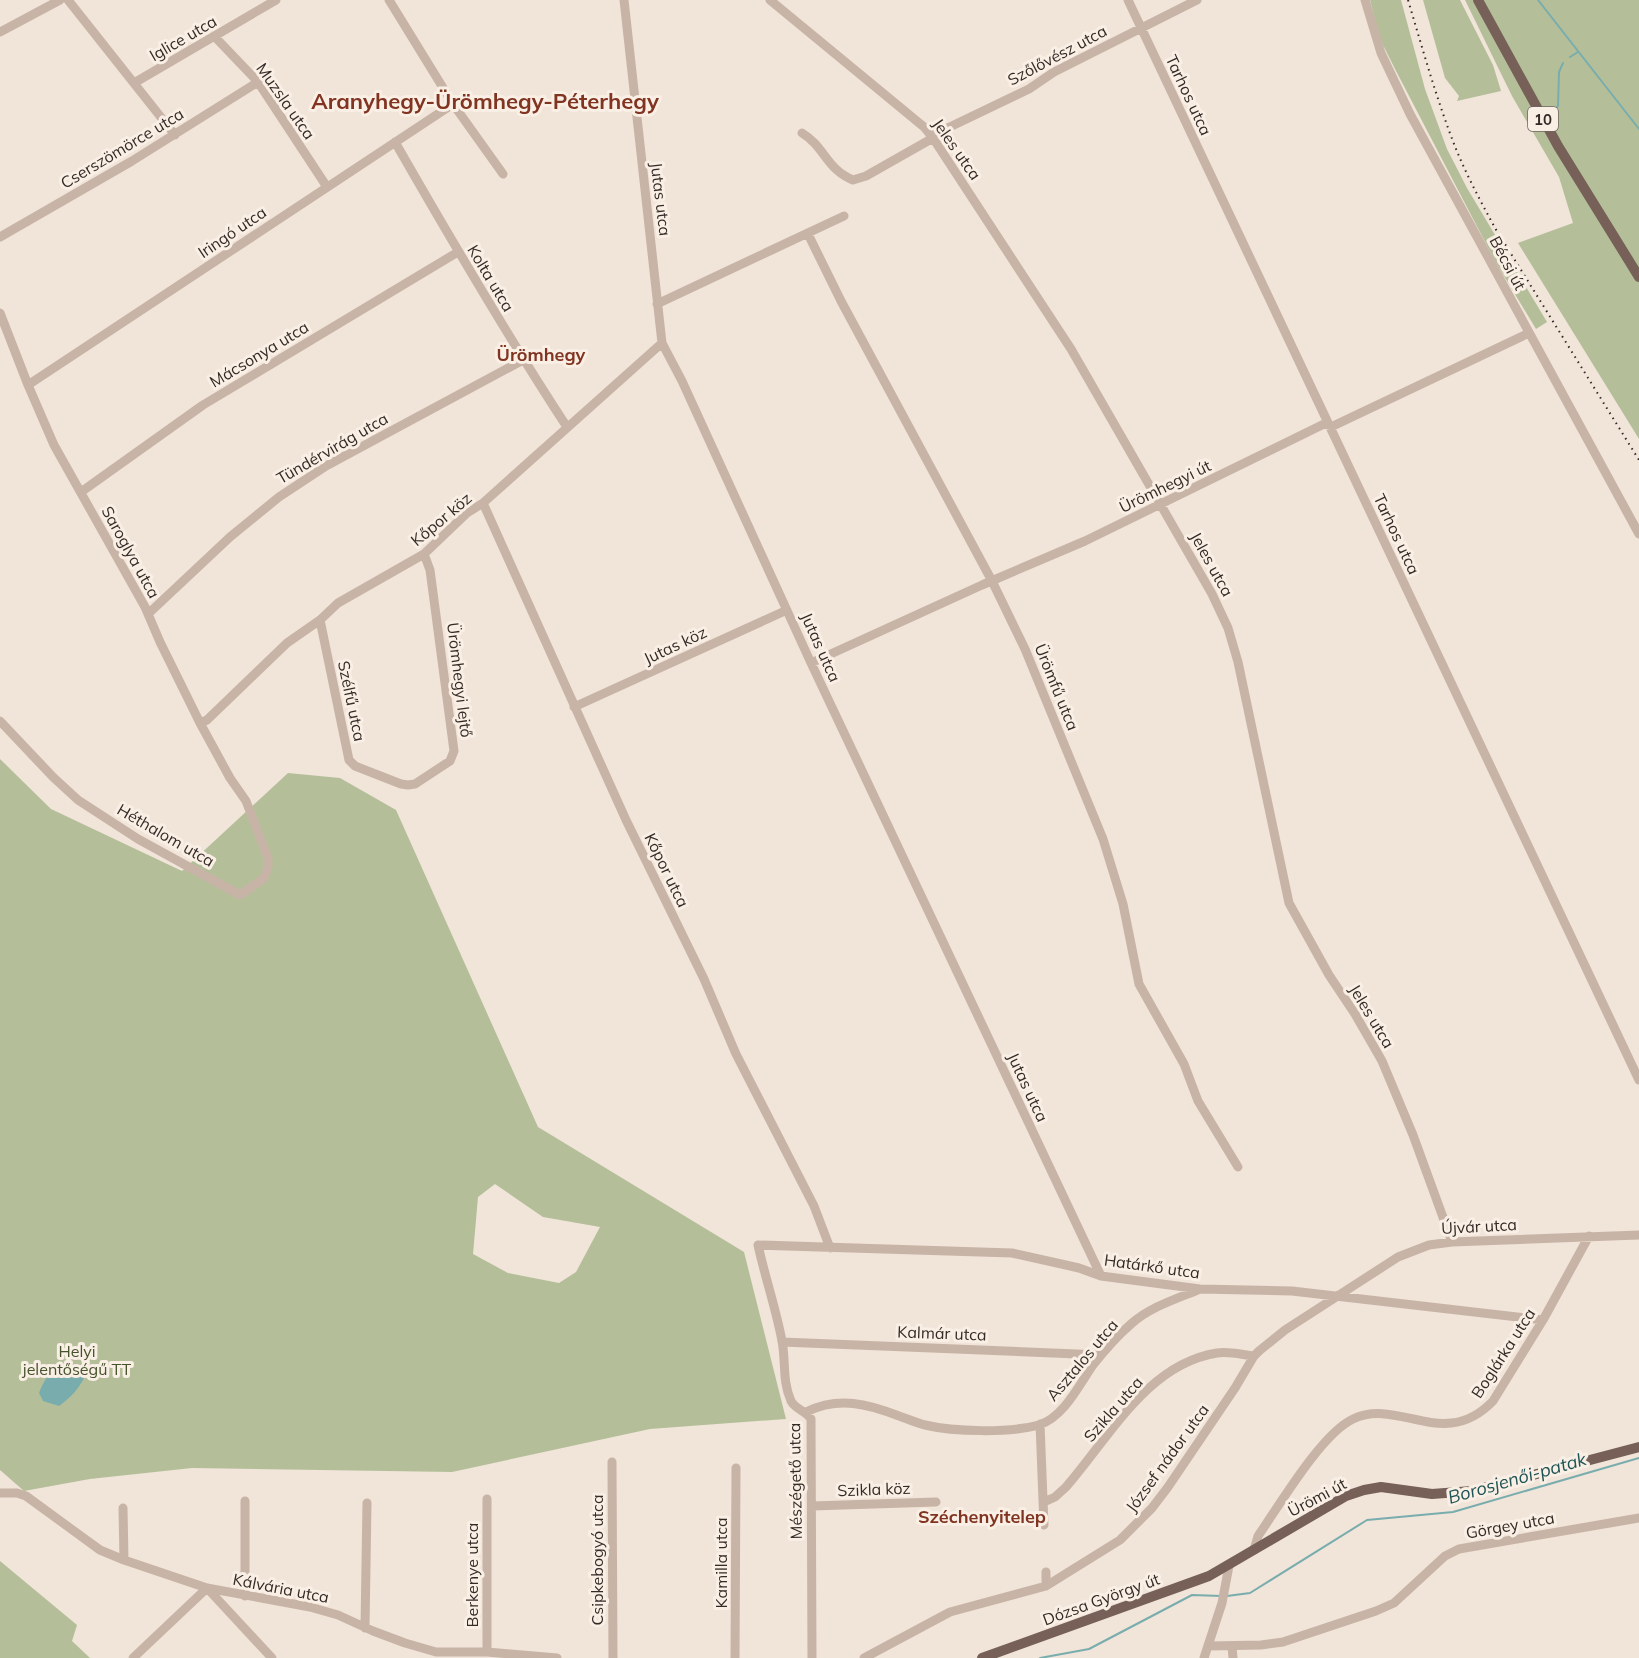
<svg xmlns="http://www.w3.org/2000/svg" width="1639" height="1658" font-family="Mulish,sans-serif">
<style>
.green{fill:#b4bf9a;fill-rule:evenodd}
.water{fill:#79adad}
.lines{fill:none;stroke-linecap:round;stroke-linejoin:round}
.stream{stroke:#79adad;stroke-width:2}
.minor{stroke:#c8b4a6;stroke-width:9}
.major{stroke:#766058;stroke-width:10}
.rail{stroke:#342a26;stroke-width:2;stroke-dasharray:1.5 4.5;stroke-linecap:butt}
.labels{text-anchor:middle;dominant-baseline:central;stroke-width:6;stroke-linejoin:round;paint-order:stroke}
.shield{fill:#f9efe5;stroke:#6f655f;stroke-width:1.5}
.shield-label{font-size:15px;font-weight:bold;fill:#342a26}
.street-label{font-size:16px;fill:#342a26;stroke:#f9efe5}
.park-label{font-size:16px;fill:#45522b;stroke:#f9efe5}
.neighbourhood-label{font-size:18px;font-weight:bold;fill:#813421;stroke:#f9efe5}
.water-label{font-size:18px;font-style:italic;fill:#1d5354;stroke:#f9efe5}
.district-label{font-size:22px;font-weight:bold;fill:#813421;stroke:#f9efe5}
</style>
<rect width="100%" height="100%" fill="#f1e4d9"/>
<path class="green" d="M1370,0H1401L1425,89L1447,149L1467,188L1547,322L1536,329L1495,261L1395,69L1380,39Z
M1423,0H1460L1493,65L1501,91L1457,101L1459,96L1445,78Z
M1465,0H1639V439L1518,243L1573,223L1559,177L1512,96Z
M0,759L51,809L182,871L288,773L340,778L396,810L538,1127L744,1252L786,1419L650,1429L452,1472L192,1468L90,1479L24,1491L0,1470ZM495,1184L543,1217L600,1227L576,1272L559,1283L508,1273L473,1254L478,1197Z
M0,1561L77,1625L72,1641L90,1658H0Z"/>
<path class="water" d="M71,1365L81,1370L85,1376C79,1389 70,1398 59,1406L43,1401L39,1393C45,1377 53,1366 71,1365Z"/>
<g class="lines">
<path class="stream" d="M1538,0L1639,129
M1570,57L1578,52
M1551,113L1558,106L1559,72L1563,63
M1530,125L1532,124
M1227,1596L1250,1593L1367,1520L1453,1512L1639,1458
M1040,1658L1089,1649L1192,1595L1221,1596"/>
<path class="minor" d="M68,0L175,135
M389,0L453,104L503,174
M624,0L662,343L682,381L811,663L1101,1276
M770,0L924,127L933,138L1071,349L1212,594L1228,628L1238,662L1289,903L1329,975L1355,1014L1382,1061L1413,1135L1452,1242
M1128,0L1639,1080
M1365,0L1381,53L1410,114L1639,534
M0,32L60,0
M215,37L258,82L327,187
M134,83L276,0
M802,133C825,147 826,169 853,180L866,176L933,138
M931,136L1029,89L1054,72L1197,0
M395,142C450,238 506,334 567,427
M808,234L841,301L992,581L1025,649L1103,839L1123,904L1139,984L1184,1064L1198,1101L1238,1167
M0,237L132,161L258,82
M657,304L844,216
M0,313L28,385L54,445L145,607L160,642L200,723L230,778L246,801L268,858V867L264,878L240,895L138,839L78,800L53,777L0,721
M28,385L453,104
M81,492L203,405L458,252
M483,503L626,820L704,979L736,1054L814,1206L830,1248
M148,614L230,537L279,497L326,466L523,360
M320,620L349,760L355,766L401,784L408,785L415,784L450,761L454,751L430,570L424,554
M811,663L982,585L1085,541L1324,424L1333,426L1529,333
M574,707L787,610
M200,723L207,720L287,643L320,620L338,603L424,554L467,513L483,503L662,343
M782,1342L1101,1355
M806,1412C839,1396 868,1404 899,1416C908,1419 916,1423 925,1425C954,1432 1010,1433 1039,1425C1064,1417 1079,1385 1093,1365C1104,1351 1117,1336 1131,1324C1150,1307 1176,1299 1200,1289
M1040,1424L1044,1525
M612,1462L613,1658
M0,1493H17L26,1496L100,1550L124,1560L207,1588L310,1607L338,1615L373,1631L405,1643L436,1652H487L557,1658
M245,1501V1596
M1044,1502L1055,1497L1066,1487C1109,1438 1147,1364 1217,1353C1229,1351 1243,1355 1254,1356
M812,1506L936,1502
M123,1508L124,1560
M1254,1550L1258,1536C1279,1506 1321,1434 1353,1419C1399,1397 1444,1452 1493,1401L1543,1320L1589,1236
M1046,1572V1586
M207,1588L272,1658
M365,1628L367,1503
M1209,1646L1261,1645L1283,1642L1376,1611L1394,1603L1445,1556L1459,1549L1639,1518
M1232,1646L1233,1658
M487,1652V1499
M133,1658L207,1588
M735,1658L736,1468
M812,1658L811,1419C806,1411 795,1409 791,1401C782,1381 786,1361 782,1341C776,1309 765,1277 758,1245L1012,1253L1079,1268L1101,1276L1200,1289L1292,1291L1543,1320
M864,1658L950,1612L1046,1586L1120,1540L1152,1508L1168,1487L1235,1388L1254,1356L1259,1351L1285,1330L1398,1257L1429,1245L1452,1242L1639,1235
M1204,1658L1222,1603L1229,1566"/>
<path class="major" d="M1478,0L1558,146L1639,277
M982,1658L1209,1576L1346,1496L1364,1490L1381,1487L1432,1494L1472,1491L1639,1447"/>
<path class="rail" d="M1408,0C1423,50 1437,101 1456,149C1467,176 1481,202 1495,228L1639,460"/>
</g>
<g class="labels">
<rect class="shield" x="1528" y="107" width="30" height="24" rx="4.5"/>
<g class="shield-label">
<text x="1543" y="119">10</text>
</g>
<g class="street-label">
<text transform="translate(183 38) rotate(-30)">Iglice utca</text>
<text transform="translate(1057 55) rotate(-28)">Szőlővész utca</text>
<text transform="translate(1189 95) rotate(65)">Tarhos utca</text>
<text transform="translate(286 101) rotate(55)">Muzsla utca</text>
<text transform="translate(122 148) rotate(-31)">Cserszömörce utca</text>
<text transform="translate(957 149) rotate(55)">Jeles utca</text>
<text transform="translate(661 199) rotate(83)">Jutas utca</text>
<text transform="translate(232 232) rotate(-34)">Iringó utca</text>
<text transform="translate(1508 263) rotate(62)">Bécsi út</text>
<text transform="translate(491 278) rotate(59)">Kolta utca</text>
<text transform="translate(259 354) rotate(-31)">Mácsonya utca</text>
<text transform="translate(332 448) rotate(-30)">Tündérvirág utca</text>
<text transform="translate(1165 486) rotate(-26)">Ürömhegyi út</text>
<text transform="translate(441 519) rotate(-40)">Kőpor köz</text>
<text transform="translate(1397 534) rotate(65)">Tarhos utca</text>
<text transform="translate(131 552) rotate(61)">Saroglya utca</text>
<text transform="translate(1212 564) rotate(61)">Jeles utca</text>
<text transform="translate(675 645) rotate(-25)">Jutas köz</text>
<text transform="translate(821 647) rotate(66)">Jutas utca</text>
<text transform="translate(460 680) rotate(83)">Ürömhegyi lejtő</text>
<text transform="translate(1057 687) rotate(68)">Ürömfű utca</text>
<text transform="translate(352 701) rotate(78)">Szélfű utca</text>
<text transform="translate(166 835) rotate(30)">Héthalom utca</text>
<text transform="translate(667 870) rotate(64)">Kőpor utca</text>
<text transform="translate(1372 1016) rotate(59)">Jeles utca</text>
<text transform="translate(1028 1087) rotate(65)">Jutas utca</text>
<text transform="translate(1479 1226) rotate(-3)">Újvár utca</text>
<text transform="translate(1152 1266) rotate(8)">Határkő utca</text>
<text transform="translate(942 1333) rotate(2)">Kalmár utca</text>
<text transform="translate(1503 1353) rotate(-57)">Boglárka utca</text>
<text transform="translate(1082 1360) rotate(-50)">Asztalos utca</text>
<text transform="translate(1113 1409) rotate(-49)">Szikla utca</text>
<text transform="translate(1167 1458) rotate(-54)">József nádor utca</text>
<text transform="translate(795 1481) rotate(-91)">Mészégető utca</text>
<text transform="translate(874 1489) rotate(-2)">Szikla köz</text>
<text transform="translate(1317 1497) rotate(-28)">Ürömi út</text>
<text transform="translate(1510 1525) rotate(-10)">Görgey utca</text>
<text transform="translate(597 1560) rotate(-90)">Csipkebogyó utca</text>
<text transform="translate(721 1563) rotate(-90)">Kamilla utca</text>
<text transform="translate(472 1575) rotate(-90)">Berkenye utca</text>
<text transform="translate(281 1588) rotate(11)">Kálvária utca</text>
<text transform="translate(1101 1599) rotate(-20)">Dózsa György út</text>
</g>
<g class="park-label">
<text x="77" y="1351">Helyi<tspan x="77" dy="18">jelentőségű TT</tspan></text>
</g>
<g class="neighbourhood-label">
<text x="541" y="354">Ürömhegy</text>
<text x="982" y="1516">Széchenyitelep</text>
</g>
<g class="water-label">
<text transform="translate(1517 1478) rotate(-16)">Borosjenői-patak</text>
</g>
<g class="district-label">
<text x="485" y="101">Aranyhegy-Ürömhegy-Péterhegy</text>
</g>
</g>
</svg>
